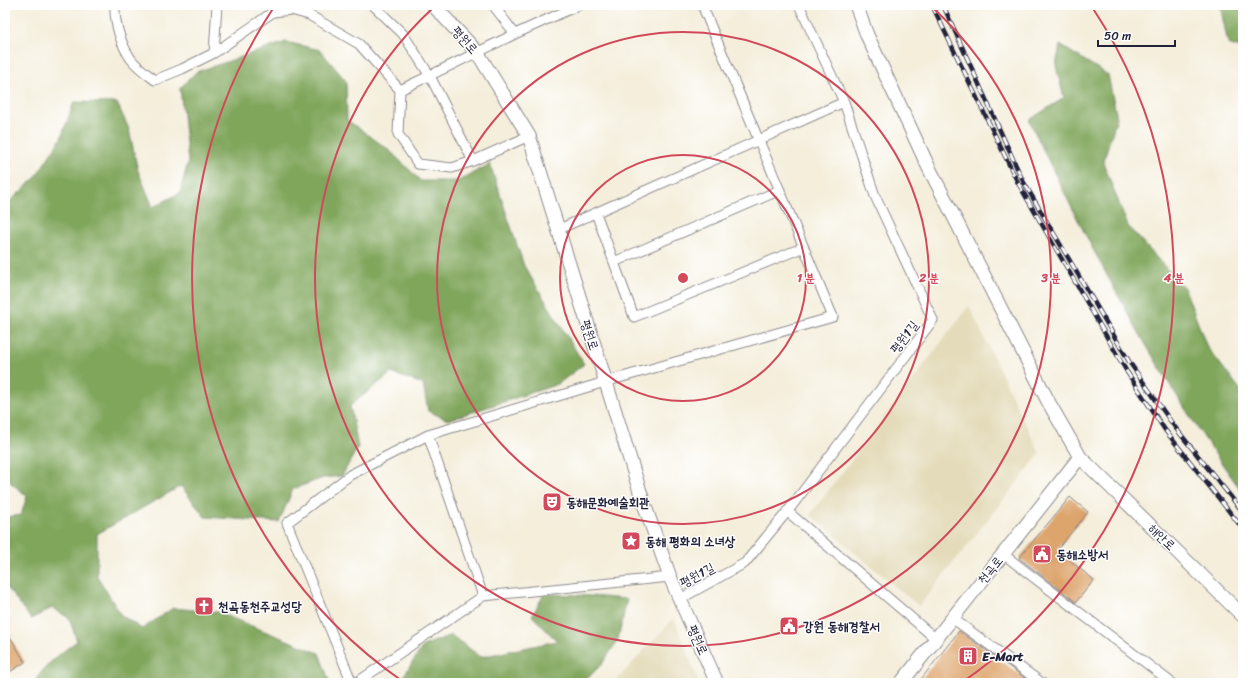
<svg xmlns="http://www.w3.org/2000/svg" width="1248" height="688" font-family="Sriracha,'Poor Story',sans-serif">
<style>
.built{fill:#e4dbba}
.forest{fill:#80a65c;stroke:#51644c}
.building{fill:#dda46c}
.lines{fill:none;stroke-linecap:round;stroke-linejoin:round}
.street-casing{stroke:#8b888b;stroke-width:11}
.secondary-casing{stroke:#8b888b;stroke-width:15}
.street{stroke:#fff;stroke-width:9}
.secondary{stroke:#fff;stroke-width:13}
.rail-casing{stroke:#22223b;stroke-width:4.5}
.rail{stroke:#fff;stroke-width:3;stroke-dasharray:9;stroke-linecap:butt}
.ring{fill:none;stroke:#d1495b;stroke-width:2}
.labels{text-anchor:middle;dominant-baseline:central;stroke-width:3;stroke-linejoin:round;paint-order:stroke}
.street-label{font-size:13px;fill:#22223b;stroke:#fff}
.poi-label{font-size:13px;font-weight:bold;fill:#22223b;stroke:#fff;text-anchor:start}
.centre{fill:#d1495b;stroke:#fff;stroke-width:2}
.ring-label{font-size:12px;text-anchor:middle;font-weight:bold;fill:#d1495b;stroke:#fff;stroke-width:3;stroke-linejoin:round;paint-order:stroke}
</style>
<rect width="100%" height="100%" fill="#fff"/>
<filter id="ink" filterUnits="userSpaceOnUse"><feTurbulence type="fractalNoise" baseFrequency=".025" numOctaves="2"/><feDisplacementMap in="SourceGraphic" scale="8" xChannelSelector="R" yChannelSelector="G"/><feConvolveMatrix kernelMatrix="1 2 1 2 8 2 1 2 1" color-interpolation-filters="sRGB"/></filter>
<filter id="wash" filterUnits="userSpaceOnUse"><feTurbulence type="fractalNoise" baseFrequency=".012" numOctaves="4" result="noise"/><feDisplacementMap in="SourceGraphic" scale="16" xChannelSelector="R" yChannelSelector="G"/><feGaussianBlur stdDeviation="0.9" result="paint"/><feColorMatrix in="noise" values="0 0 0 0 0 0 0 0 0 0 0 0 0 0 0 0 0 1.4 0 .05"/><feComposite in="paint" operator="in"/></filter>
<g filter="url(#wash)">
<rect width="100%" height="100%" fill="#f4eedb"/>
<path class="built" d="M969,306L1040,454L919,606L810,515Z
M674,618L699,683H614Z"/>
<path class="forest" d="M1220,5H1243V49L1228,44Z
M286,42L320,50L346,81L347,120L388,149L421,181H458L490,164L524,266L584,364L558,384L448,420L428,411L423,384L391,373L350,406L358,447L342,476L323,478L293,489L279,522L205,517L181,486L97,534V576L121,615L142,629L173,608L217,612L319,653L330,683H34C44,665 61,653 77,641L69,618L52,608L31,619L5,585V517L21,515L27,496L5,478V206L35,178L61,138L74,102L117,103L129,129L138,171L153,207L180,193L188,162L180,88L196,72Z
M1060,45L1108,75L1117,118L1103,162L1128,226L1185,289L1207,347L1243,393V493C1158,378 1090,249 1029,120L1064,98L1056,66Z
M544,594L578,595L627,599L618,640L602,664L583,683H399L423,646L451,635L481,657L557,641L532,616Z"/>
<g id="blocks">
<path class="building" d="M1070,497L1088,512L1057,550L1094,580L1076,602L1019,558Z
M5,628L25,662L5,675Z
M959,631L1032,683H918Z"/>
</g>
</g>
<g filter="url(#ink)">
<use href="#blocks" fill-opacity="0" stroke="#8b888b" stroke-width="1"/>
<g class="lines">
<defs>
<path id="street" d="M115,5C114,22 121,45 131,59C137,67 147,74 155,80L182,69L214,53L273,12L291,10L309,15L359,44L400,90L398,134L418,164L452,168L473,161L430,76L403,34L373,5
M493,5L515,34
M214,53L217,5
M400,90L515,34L579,5
M473,161L529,136
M596,213L634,317L804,247
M557,230L844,102
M614,262L780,190
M428,435L483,596
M787,511L936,639
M1003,554L1172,683
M680,599L745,563L791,507L933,320L875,196L844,102L799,5
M952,618L1042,683
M352,683L287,523L350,475L428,435L605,382L833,317L702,5
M356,683L483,596L670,577"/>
<path id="secondary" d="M433,5L477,52L529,136L643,501L670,577L717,683
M856,5L867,35L928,166L1049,403L1080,457L1243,616
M901,683L1080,457"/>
</defs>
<use href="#street" class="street-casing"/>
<use href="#secondary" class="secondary-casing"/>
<use href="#street" class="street"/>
<use href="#secondary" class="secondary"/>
<defs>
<path id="rail" d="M932,5L1018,183L1127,372L1165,430L1243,529
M943,5L1023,181L1130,363L1174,426L1243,512"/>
</defs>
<use href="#rail" class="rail-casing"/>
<use href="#rail" class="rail"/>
</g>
</g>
<g class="ring">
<circle cx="683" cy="278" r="123"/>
<circle cx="683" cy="278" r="246"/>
<path d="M932 7A368 368 0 1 1 434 7"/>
<path d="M405 683A491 491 0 0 1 274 7M1092 7A491 491 0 0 1 961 683"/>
</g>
<defs>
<symbol id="theatre-square" viewBox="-11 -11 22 22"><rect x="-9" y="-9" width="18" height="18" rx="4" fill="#d1495b" stroke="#fff"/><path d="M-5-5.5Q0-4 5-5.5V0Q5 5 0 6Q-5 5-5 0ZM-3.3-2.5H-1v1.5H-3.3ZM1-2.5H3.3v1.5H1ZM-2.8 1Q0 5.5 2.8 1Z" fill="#fff"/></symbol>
<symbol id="sight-square" viewBox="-11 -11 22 22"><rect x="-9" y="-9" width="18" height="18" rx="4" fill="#d1495b" stroke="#fff"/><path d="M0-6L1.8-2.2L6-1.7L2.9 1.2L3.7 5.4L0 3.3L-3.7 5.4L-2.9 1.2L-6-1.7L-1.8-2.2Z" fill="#fff"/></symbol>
<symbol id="civic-square" viewBox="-11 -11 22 22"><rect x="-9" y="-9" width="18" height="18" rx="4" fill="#d1495b" stroke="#fff"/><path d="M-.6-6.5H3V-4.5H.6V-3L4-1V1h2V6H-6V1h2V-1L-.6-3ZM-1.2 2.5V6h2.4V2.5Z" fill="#fff"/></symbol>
<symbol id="church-square" viewBox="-11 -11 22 22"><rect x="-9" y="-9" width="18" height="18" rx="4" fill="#d1495b" stroke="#fff"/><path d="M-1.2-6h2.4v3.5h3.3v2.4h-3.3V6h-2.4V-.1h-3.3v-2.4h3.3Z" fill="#fff"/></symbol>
<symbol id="building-square" viewBox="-11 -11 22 22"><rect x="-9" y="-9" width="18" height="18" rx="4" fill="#d1495b" stroke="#fff"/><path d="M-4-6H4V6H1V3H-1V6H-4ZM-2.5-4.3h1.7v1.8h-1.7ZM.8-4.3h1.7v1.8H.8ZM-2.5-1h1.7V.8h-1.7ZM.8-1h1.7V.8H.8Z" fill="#fff"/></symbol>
</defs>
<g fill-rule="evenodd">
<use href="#theatre-square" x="541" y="491" width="22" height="22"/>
<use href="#sight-square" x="620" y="530" width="22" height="22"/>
<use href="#civic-square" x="1031" y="543" width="22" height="22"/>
<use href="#church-square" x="193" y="595" width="22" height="22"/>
<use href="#civic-square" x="778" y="615" width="22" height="22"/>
<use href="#building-square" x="957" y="645" width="22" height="22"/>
</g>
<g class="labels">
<g class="street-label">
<text transform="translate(465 40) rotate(48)">평원로</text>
<text transform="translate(590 335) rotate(72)">평원로</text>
<text transform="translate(904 337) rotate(-53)">평원1길</text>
<text transform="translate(1162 537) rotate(44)">해안로</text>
<text transform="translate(990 570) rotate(-51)">천곡로</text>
<text transform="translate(697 575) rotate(-28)">평원1길</text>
<text transform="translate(698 640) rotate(66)">평원로</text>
</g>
<g class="poi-label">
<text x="566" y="502">동해문화예술회관</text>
<text x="645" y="541">동해 평화의 소녀상</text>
<text x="1056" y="554">동해소방서</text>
<text x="218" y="606">천곡동천주교성당</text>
<text x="803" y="626">강원 동해경찰서</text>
<text x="982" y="656">E-Mart</text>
</g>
</g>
<circle cx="683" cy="278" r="6" class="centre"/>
<g class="ring-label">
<text x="806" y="282">1 분</text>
<text x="929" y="282">2 분</text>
<text x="1051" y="282">3 분</text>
<text x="1174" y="282">4 분</text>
</g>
<rect width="1248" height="688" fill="none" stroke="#fff" stroke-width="20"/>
<path d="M1098 40v6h77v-6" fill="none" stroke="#22223b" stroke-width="2"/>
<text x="1104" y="40" font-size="12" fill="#22223b" stroke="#ffffff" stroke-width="3" paint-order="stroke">50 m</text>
</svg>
